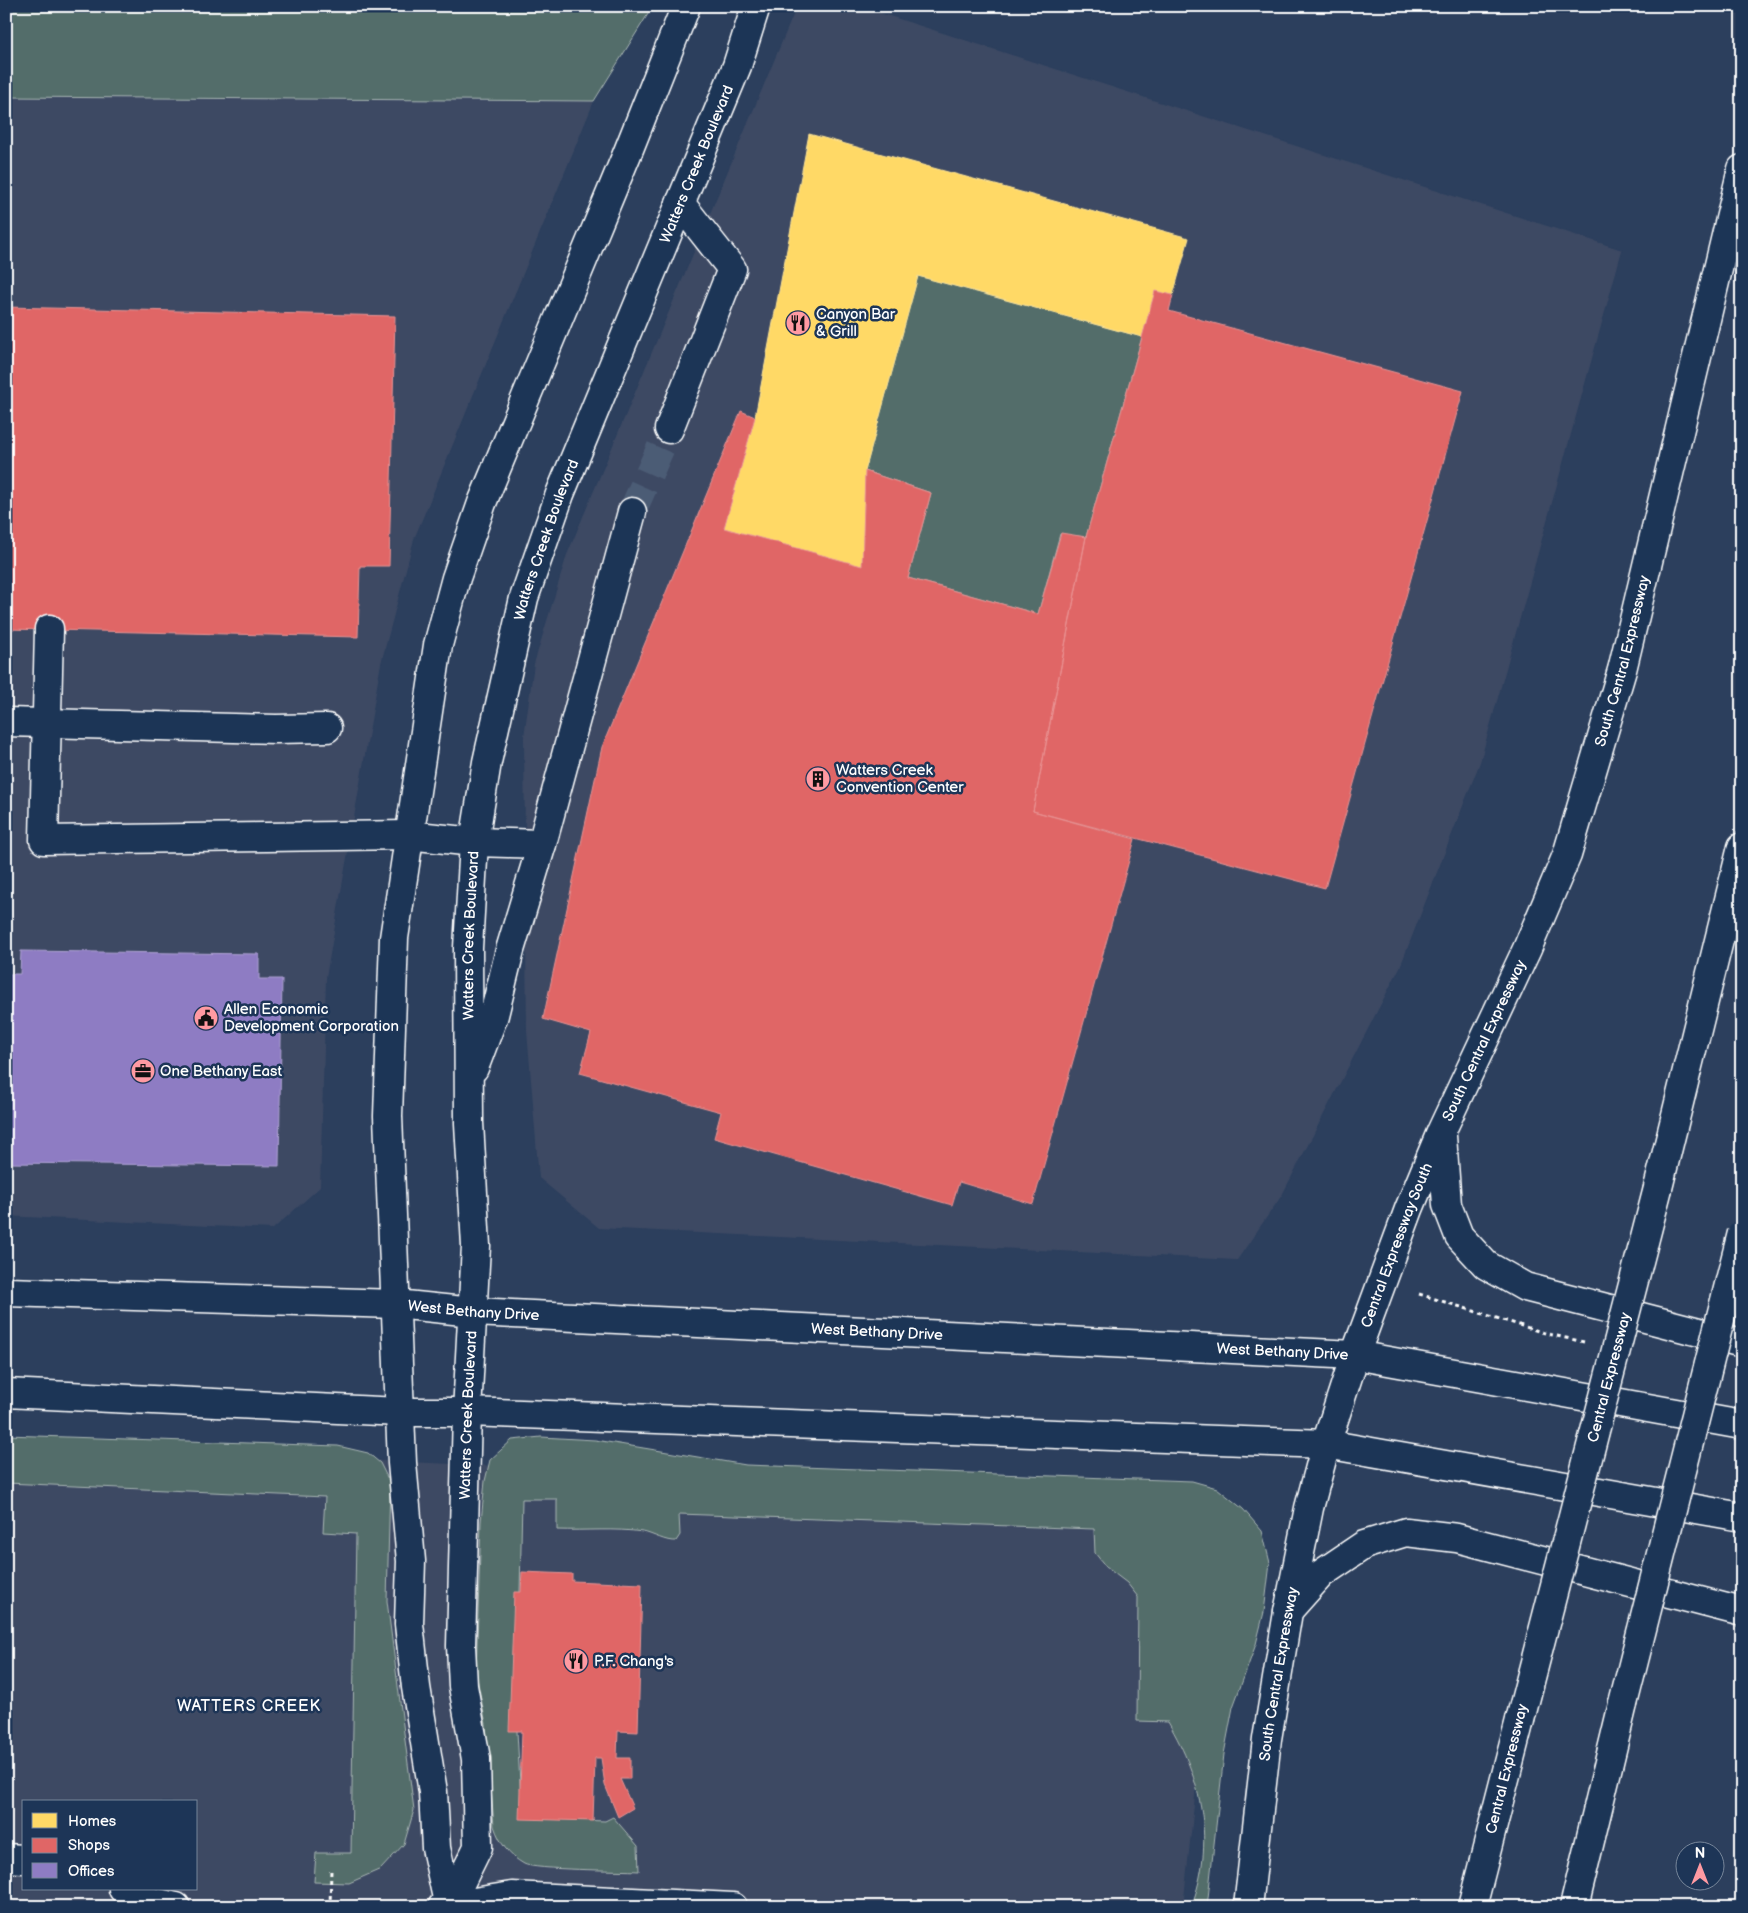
<svg xmlns="http://www.w3.org/2000/svg" width="1748" height="1913" font-family="'Balsamiq Sans',sans-serif">
<style>
.built{fill:#3e4a64;fill-rule:evenodd}
.green{fill:#536d6a;stroke:#a9b6b4}
.homes{fill:#ffd966;stroke:#ffe494}
.shops{fill:#e06666;stroke:#e99494}
.offices{fill:#8e7cc3;stroke:#b0a3d5}
.lines{fill:none;stroke-linecap:round;stroke-linejoin:round}
.minor-tunnel{stroke:#4c5c75;stroke-width:28;stroke-dasharray:28 14;stroke-linecap:butt}
.minor-casing{stroke:#fff;stroke-width:31}
.major-casing{stroke:#fff;stroke-width:31}
.highway-casing{stroke:#fff;stroke-width:31}
.path{stroke:#fff;stroke-width:3;stroke-dasharray:4 4;stroke-linecap:butt}
.minor{stroke:#1d3557;stroke-width:28}
.major{stroke:#1d3557;stroke-width:28}
.highway{stroke:#1d3557;stroke-width:28}
.highway-bridge-casing{stroke:#fff;stroke-width:31;stroke-linecap:butt}
.highway-bridge{stroke:#1d3557;stroke-width:28}
.labels{text-anchor:middle;dominant-baseline:central;stroke-width:5;stroke-linejoin:round;paint-order:stroke}
.street-label{font-size:15px;fill:#fff;stroke:#1d3557}
.poi-label{font-size:15px;fill:#fff;stroke:#1d3557;text-anchor:start}
.neighbourhood-label{font-size:16px;letter-spacing:1px;fill:#fff;stroke:#1d3557}
</style>
<rect width="100%" height="100%" fill="#2c3f5d"/>
<filter id="ink" filterUnits="userSpaceOnUse"><feTurbulence type="fractalNoise" baseFrequency=".02" numOctaves="2"/><feDisplacementMap in="SourceGraphic" scale="10" xChannelSelector="R" yChannelSelector="G"/><feConvolveMatrix kernelMatrix="1 2 1 2 8 2 1 2 1" color-interpolation-filters="sRGB"/></filter>
<g filter="url(#ink)">
<path class="built" d="M797,6H858L1622,250L1480,762L1400,967L1282,1195L1237,1260L599,1228L539,1178L527,1030L524,737L534,664L567,555Z
M6,97L594,101L414,539L381,663L326,977L320,1187L273,1229L6,1216Z
M6,1445L1227,1497L1183,1907H6ZM24,1802H196V1889H24Z"/>
<path class="green" d="M6,6H653L594,101L6,97Z
M918,276L1142,337L1086,537L1060,534L1038,614L908,578L931,493L865,471Z
M6,1435L338,1446L368,1453L380,1463L390,1483L387,1601L414,1810L404,1844L381,1869L349,1883L314,1882L316,1853H351L356,1534L323,1532L325,1497L6,1483Z
M541,1437L595,1440L746,1465L1192,1481L1217,1488L1243,1509L1262,1531L1270,1563L1264,1612L1256,1644L1233,1707L1224,1754L1207,1907H1191C1216,1843 1202,1779 1168,1722L1137,1721L1138,1597L1127,1583L1106,1567L1095,1553L1094,1529L679,1514L680,1535L676,1541C666,1542 653,1534 643,1532C615,1528 585,1531 557,1530V1499H522L517,1732L522,1818L605,1821L613,1817L638,1846L639,1871C621,1870 534,1870 524,1864C508,1855 500,1843 494,1826L486,1724L476,1673L481,1522L485,1481L490,1460L512,1440Z"/>
<path class="homes" d="M809,134L1189,238L1173,295L1155,291L1142,337L918,276L865,471L862,566L724,528L755,417Z"/>
<path class="shops" d="M1155,291L1173,295L1169,311L1463,391L1325,888L1033,811L1086,537Z
M6,307L395,316L389,566H360L358,637L6,629Z
M741,411L755,417L724,528L862,566L865,471L931,493L908,578L1038,614L1061,533L1086,537L1033,811L1135,839L1033,1204L959,1182L952,1205L714,1138L721,1112L580,1073L591,1033L543,1019L602,747Z
M522,1572L572,1574V1581L642,1584L638,1732L618,1731L617,1758H630V1779H620L633,1808L618,1817L605,1785L601,1758H595L593,1821L519,1819L522,1731H509L514,1592H521Z"/>
<path class="offices" d="M21,951L259,954V979H282L279,1166L6,1163V974H20Z"/>
<g class="lines">
<path class="minor-tunnel" d="M632,512L669,429"/>
<defs>
<g id="minor">
<path d="M669,429L732,269L680,203"/>
<path d="M49,629L44,840L408,835L474,842L542,844"/>
<path d="M6,722L276,729L327,728"/>
<path d="M474,1068L494,1015L510,950L542,844L632,512"/>
<path d="M6,1858L24,1859"/>
<path d="M123,1889L149,1901L176,1907"/>
<path id="s1" d="M449,1906L478,1847L476,1759L463,1686L461,1646L467,1412L476,1246L469,1123L468,948L474,842L487,762L524,598L560,494L737,66L756,6"/>
<path d="M442,1907L512,1896L733,1907"/>
<path d="M449,1907L436,1848L433,1792L416,1687L409,1624L411,1561L402,1463L388,1116L394,938L438,645L456,578L482,503L627,154L686,6"/>
</g>
<g id="major">
<path d="M1442,1136L1447,1205L1459,1236L1486,1265L1525,1287L1742,1343"/>
<path id="s2" d="M6,1292L396,1304L473,1312L1355,1355L1742,1425"/>
<path d="M6,1393L400,1412H467L1326,1444L1742,1517"/>
<path d="M1288,1611L1321,1574L1364,1545L1406,1532L1457,1538L1742,1612"/>
<path id="s3" d="M1248,1907L1267,1739L1288,1612L1309,1508L1326,1444L1355,1355L1409,1209L1441,1132L1527,949L1567,855L1622,670L1742,169"/>
</g>
<path id="highway" d="M1658,1188L1742,847
M1472,1907L1520,1720
M1574,1907L1623,1704"/>
</defs>
<use href="#minor" class="minor-casing"/>
<use href="#major" class="major-casing"/>
<use href="#highway" class="highway-casing"/>
<path class="path" d="M1419,1294L1548,1334L1584,1342
M330,1907L331,1870"/>
<use href="#minor" class="minor"/>
<use href="#major" class="major"/>
<use href="#highway" class="highway"/>
<defs>
<g id="highway-bridge">
<path d="M1623,1704L1742,1233"/>
<path id="s4" d="M1520,1720L1658,1188"/>
</g>
</defs>
<use href="#highway-bridge" class="highway-bridge-casing"/>
<use href="#highway-bridge" class="highway-bridge"/>
</g>
</g>
<defs>
<symbol id="restaurant-disc" viewBox="-11 -11 22 22"><circle r="9.5" fill="#ff9aa2" stroke="#1d3557"/><path d="M-5-6h1v4h1v-4h1v4h1v-4h1v5L-1.5 .5V6h-2V.5L-5-1ZM5-6V6H3V1.5H1.5Q1.5-4 5-6Z" fill="#111"/></symbol>
<symbol id="building-disc" viewBox="-11 -11 22 22"><circle r="9.5" fill="#ff9aa2" stroke="#1d3557"/><path d="M-4-6H4V6H1V3H-1V6H-4ZM-2.5-4.3h1.7v1.8h-1.7ZM.8-4.3h1.7v1.8H.8ZM-2.5-1h1.7V.8h-1.7ZM.8-1h1.7V.8H.8Z" fill="#111"/></symbol>
<symbol id="civic-disc" viewBox="-11 -11 22 22"><circle r="9.5" fill="#ff9aa2" stroke="#1d3557"/><path d="M-.6-6.5H3V-4.5H.6V-3L4-1V1h2V6H-6V1h2V-1L-.6-3ZM-1.2 2.5V6h2.4V2.5Z" fill="#111"/></symbol>
<symbol id="office-disc" viewBox="-11 -11 22 22"><circle r="9.5" fill="#ff9aa2" stroke="#1d3557"/><path d="M-6-3h4V-5.5h4V-3h4V5H-6ZM-1-4.5V-3h2v-1.5ZM-6 0V1H6V0Z" fill="#111"/></symbol>
</defs>
<g fill-rule="evenodd">
<use href="#restaurant-disc" x="784" y="309" width="28" height="28"/>
<use href="#building-disc" x="804" y="765" width="28" height="28"/>
<use href="#civic-disc" x="192" y="1004" width="28" height="28"/>
<use href="#office-disc" x="129" y="1057" width="28" height="28"/>
<use href="#restaurant-disc" x="562" y="1647" width="28" height="28"/>
</g>
<g class="labels">
<g class="street-label">
<text stroke="none"><textPath href="#s1" startOffset="1789">Watters Creek Boulevard</textPath></text>
<text stroke="none"><textPath href="#s1" startOffset="1384">Watters Creek Boulevard</textPath></text>
<text stroke="none"><textPath href="#s3" startOffset="1309">South Central Expressway</textPath></text>
<text stroke="none"><textPath href="#s1" startOffset="979">Watters Creek Boulevard</textPath></text>
<text stroke="none"><textPath href="#s3" startOffset="904">South Central Expressway</textPath></text>
<text stroke="none"><textPath href="#s3" startOffset="681">Central Expressway South</textPath></text>
<text stroke="none"><textPath href="#s2" startOffset="468">West Bethany Drive</textPath></text>
<text stroke="none"><textPath href="#s2" startOffset="872">West Bethany Drive</textPath></text>
<text stroke="none"><textPath href="#s2" startOffset="1278">West Bethany Drive</textPath></text>
<text stroke="none"><textPath href="#s4" startOffset="354">Central Expressway</textPath></text>
<text stroke="none"><textPath href="#s1" startOffset="499">Watters Creek Boulevard</textPath></text>
<text stroke="none"><textPath href="#s3" startOffset="235">South Central Expressway</textPath></text>
<text transform="translate(1507 1769) rotate(-76)">Central Expressway</text>
</g>
<g class="poi-label">
<text x="816" y="314">Canyon Bar<tspan x="816" dy="17">&amp; Grill</tspan></text>
<text x="836" y="770">Watters Creek<tspan x="836" dy="17">Convention Center</tspan></text>
<text x="224" y="1009">Allen Economic<tspan x="224" dy="17">Development Corporation</tspan></text>
<text x="160" y="1071">One Bethany East</text>
<text x="594" y="1661">P.F. Chang's</text>
</g>
<g class="neighbourhood-label">
<text x="249" y="1706">WATTERS CREEK</text>
</g>
</g>
<rect width="1748" height="1913" fill="none" stroke="#1d3557" stroke-width="25"/>
<rect x="12" y="12" width="1723" height="1888" fill="none" stroke="#fff" stroke-width="2" filter="url(#ink)"/>
<rect x="22" y="1800" width="175" height="90" fill="#1d3557" stroke="#77869a"/>
<rect x="32" y="1813" width="25" height="15" fill="#ffd966" stroke="#77869a"/>
<text x="68" y="1826" font-size="15" fill="#ffffff">Homes</text>
<rect x="32" y="1838" width="25" height="15" fill="#e06666" stroke="#77869a"/>
<text x="68" y="1850" font-size="15" fill="#ffffff">Shops</text>
<rect x="32" y="1863" width="25" height="15" fill="#8e7cc3" stroke="#77869a"/>
<text x="68" y="1876" font-size="15" fill="#ffffff">Offices</text>
<g transform="translate(1700 1866)"><circle r="24" fill="#1d3557" stroke="#77869a"/>
<path d="M0-4L9 19L0 12L-9 19Z" fill="#ff9aa2"/>
<text y="-8" font-size="14" font-weight="bold" text-anchor="middle" fill="#ffffff">N</text>
</g>
</svg>
